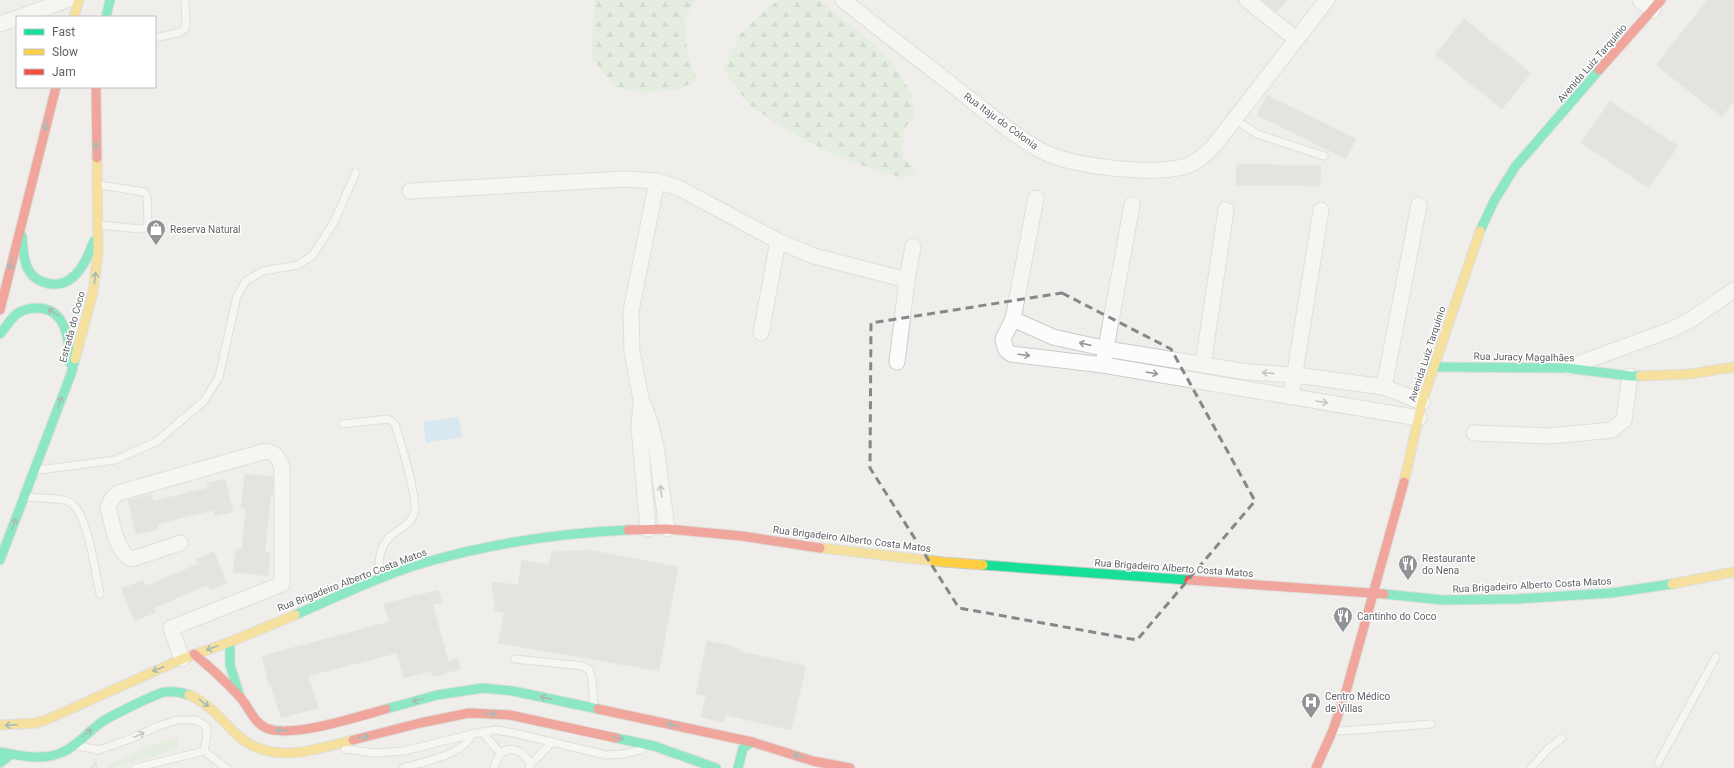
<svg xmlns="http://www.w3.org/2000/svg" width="1734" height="768" font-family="Roboto,sans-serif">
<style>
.forest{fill:url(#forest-firs)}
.green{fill:#d8ebd6}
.water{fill:#bfe0f9}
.building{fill:#d6d5d3;stroke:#deddd9}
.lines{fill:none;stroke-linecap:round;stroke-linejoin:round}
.lane-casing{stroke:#cbcccc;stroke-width:9}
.street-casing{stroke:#cbcccc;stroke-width:17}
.fast-casing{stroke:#cacacb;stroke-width:11}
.slow-casing{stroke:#cacacb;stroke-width:11}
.jam-casing{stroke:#cacacb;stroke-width:11}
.path{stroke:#cacfcc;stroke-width:2.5;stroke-dasharray:4 2;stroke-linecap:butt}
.lane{stroke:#fdfcfc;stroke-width:7}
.street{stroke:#fdfcfc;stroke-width:15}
.fast{stroke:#16e098;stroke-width:9}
.slow{stroke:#ffcf43;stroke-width:9}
.jam{stroke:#f24e42;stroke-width:9}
.oneway{stroke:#507c72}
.oneway2{stroke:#96999c}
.marked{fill:none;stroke:#84888a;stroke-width:3;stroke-dasharray:8 5;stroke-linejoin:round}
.labels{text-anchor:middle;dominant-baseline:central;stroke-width:3;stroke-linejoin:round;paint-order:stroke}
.street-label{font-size:10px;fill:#5f6368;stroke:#fff}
.poi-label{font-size:10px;fill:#5f6368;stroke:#fff;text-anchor:start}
</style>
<defs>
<pattern id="forest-firs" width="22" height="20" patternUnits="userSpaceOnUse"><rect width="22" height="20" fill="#d8ebd6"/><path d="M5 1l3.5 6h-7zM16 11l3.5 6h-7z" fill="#b2c2b1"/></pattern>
</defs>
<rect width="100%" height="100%" fill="#efeeea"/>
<path class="forest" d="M595,0H696L684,19L688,59L698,80L679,89L643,93L615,87L591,57Z
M780,0H819L871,41L896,68L912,95L914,116L904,129L902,156L917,172L905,178L876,171L827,151L787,130L749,105L723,69L741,33L771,5Z"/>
<path class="green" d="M178,738L177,749L113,768H105L149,745Z"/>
<path class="water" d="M459,417L462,437L426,443L423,422Z"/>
<path class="building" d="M1261,0H1287L1277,12Z
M1707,0H1734V101L1722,117L1656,65Z
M1464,19L1531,73L1502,109L1435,55Z
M1267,95L1356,139L1346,159L1257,115Z
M1610,101L1678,146L1649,188L1581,143Z
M1237,164L1321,166L1320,186L1236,185Z
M245,474L273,477V495H271L265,553H270L268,576L233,572L236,549H242L246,508L241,509Z
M225,479L233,512L215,516L213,510L157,524L158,529L136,534L128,500L151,494L153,501L208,488L207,483Z
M589,550L678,567L659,671L498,643L504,612L495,611L492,582L518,585L522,560L549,565L552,552Z
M214,552L227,583L210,590L207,585L154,608L156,612L135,621L121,589L143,580L146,586L198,564L196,559Z
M438,590L442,602L433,605L448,661L458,658L461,669L433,677L431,671L404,678L397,653L308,676L318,708L281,718L271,685L269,686L262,656L389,622L384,604Z
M707,641L739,648L738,651L806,666L791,730L726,715L724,722L701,717L706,696L696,694Z"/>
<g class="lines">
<defs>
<path id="lane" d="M155,38L181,32L186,27L185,0
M1234,119L1257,134L1324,156
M99,225L141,229L145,228L148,225L147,196L144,192L100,185
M343,424L388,419L395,424C400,440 419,500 414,514C409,527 396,529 388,539C378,550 379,564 379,577
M39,470L115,460L156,442L204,401L219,377L237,296L246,281L263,271L298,265L313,255L334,222L356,172
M27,497C36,498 64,498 70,502C88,513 95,572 100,594
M515,659L583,666L589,670L592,678L594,707
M1336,730L1342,731L1431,724
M482,732L500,753
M79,746L99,750L130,739L156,727L177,720H196L206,726L207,735L204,751
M345,749L375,753L404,751L472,734L496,730L514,733L606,755L623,754L641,750
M204,751L226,768
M1658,763L1716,657
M135,768L204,751
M403,768C423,762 464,755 472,734
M494,768C497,756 505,744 520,752C524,754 528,760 531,764
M529,768L531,764L552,742
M1531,768L1548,749L1562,738"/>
<path id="street" d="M843,0C883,32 924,63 965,95C989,114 1013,135 1040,150C1071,167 1149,175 1183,167C1195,164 1203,156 1213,147L1327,0
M1247,0L1296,39
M1640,0L1653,10
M20,17L67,0
M0,24L17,18
M657,181L631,311L632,352L641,399L649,419L656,446L667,529
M410,191L624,179L657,181L679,188L778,241L814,256L907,280
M1036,198L1013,319L1003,339L1006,350L1011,354L1103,365L1419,418
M1013,319L1053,337L1107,349L1247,372L1296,375L1384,387L1422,402
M761,333L778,241
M1104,359L1132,205
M897,362L907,280L913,247
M1203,365L1226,210
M1569,367L1673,329L1692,319L1734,290
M1384,387L1419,205
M1291,397L1321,210
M641,402L639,427L648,529
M1474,433L1550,436L1612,430L1624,420L1630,376
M180,543L132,559C116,553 112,522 108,507L112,499L118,493L266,451C276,453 279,458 282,468V584L171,628L182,659"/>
<path id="fast" d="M106,17L110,0
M1480,231L1494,201L1515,167L1599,70
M22,236C23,246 23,257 27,267C35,285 60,290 74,276C84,267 89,253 94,241
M0,334C6,327 11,318 18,313C24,309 31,308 39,308C67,310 69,341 70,363
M1433,367L1566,368L1630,376H1640
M0,560L71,374L75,359
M983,565L1189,580
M1384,594L1443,600L1516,599L1611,593L1672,584
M295,615C339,596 384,574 430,561C494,543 562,533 628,530
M230,642V665L239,694
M386,709L437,695L483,688L513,691L598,709
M616,738L654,746L716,768
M0,752C20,756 44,761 63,752C77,746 87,733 99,724C106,718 157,693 165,692C173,691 181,692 189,695
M0,763L10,755
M738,768L743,748L752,742"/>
<path id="slow" d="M74,17L79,0
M75,359L93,292L98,253L97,158
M1640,376L1690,374L1734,367
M1404,482L1422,402L1480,231
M820,548L943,562L983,565
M1672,584L1734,572
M189,695C208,703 220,718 234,732C269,767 312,750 353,740
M0,725L36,723L46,720L182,659L230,642L295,615"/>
<path id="jam" d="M1599,70L1661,0
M96,87L97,158
M0,310L56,87
M628,530L667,529L742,536L820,548
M1189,580L1384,594
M194,654C210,667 225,681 239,696C248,705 253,722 266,728C291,739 359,716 386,709
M598,709L752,742L813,761L850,768
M353,740L420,723L469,713L510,715L616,738
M1316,768L1333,730L1347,688L1404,482"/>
</defs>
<use href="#lane" class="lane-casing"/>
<use href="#street" class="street-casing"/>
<use href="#fast" class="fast-casing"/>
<use href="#slow" class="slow-casing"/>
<use href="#jam" class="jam-casing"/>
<path class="path" d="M90,768L96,766L94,759"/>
<use href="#lane" class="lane"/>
<use href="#street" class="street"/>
<use href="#fast" class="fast"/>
<use href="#slow" class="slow"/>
<use href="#jam" class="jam"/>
</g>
<defs><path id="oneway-shaft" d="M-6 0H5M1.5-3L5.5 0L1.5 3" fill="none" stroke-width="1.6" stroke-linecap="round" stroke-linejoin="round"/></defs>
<g class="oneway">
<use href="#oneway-shaft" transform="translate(46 125) rotate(105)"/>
<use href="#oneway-shaft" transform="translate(96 148) rotate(-90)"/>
<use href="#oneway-shaft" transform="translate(11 264) rotate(103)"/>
<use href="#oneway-shaft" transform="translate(95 278) rotate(-84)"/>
<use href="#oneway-shaft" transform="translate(53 312) rotate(-147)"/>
<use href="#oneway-shaft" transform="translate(60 402) rotate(-69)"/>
<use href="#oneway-shaft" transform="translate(14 524) rotate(-69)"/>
<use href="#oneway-shaft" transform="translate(212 648) rotate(161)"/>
<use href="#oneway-shaft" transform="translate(158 669) rotate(157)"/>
<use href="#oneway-shaft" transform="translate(546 698) rotate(-167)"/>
<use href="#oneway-shaft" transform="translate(418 700) rotate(165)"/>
<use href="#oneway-shaft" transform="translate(204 703) rotate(37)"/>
<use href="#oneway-shaft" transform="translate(490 714) rotate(3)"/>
<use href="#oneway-shaft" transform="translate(11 725) rotate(177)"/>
<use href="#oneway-shaft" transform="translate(673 725) rotate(-168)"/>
<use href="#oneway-shaft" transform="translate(282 730) rotate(-174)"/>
<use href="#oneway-shaft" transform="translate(87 733) rotate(-42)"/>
<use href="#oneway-shaft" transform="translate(363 737) rotate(-12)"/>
<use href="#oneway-shaft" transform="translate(618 738) rotate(12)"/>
<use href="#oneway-shaft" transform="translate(799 756) rotate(-163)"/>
</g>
<g class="oneway2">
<use href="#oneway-shaft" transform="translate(1085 344) rotate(-167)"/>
<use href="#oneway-shaft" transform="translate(1024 355) rotate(7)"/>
<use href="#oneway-shaft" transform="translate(1152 373) rotate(10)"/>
<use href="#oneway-shaft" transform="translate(1268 373) rotate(-176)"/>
<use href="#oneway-shaft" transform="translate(1322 402) rotate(9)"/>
<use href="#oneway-shaft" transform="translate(661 491) rotate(-98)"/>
<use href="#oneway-shaft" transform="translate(139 735) rotate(-25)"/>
</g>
<path d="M0 0H1734V768H0ZM1062,293L1171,349L1255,501L1137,640L959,608L870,468L871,323Z" fill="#efeeea" fill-opacity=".55" fill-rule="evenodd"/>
<path class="marked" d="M1062,293L1171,349L1255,501L1137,640L959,608L870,468L871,323Z"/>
<defs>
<symbol id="shop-pin" viewBox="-11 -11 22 30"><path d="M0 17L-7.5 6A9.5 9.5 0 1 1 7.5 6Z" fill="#919496" stroke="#fff"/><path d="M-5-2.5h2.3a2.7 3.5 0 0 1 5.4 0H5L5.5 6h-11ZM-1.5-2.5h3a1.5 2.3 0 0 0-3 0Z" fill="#fff"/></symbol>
<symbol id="restaurant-pin" viewBox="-11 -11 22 30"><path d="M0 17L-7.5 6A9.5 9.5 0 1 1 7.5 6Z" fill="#919496" stroke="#fff"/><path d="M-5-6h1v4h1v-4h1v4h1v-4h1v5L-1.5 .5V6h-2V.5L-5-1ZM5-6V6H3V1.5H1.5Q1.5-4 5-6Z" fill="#fff"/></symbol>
<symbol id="hospital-pin" viewBox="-11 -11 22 30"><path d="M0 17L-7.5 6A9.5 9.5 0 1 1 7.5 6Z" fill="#919496" stroke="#fff"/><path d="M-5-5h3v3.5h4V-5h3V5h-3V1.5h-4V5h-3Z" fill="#fff"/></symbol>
</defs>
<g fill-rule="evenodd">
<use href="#shop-pin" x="145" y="218" width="22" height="30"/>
<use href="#restaurant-pin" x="1397" y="553" width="22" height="30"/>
<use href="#restaurant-pin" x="1332" y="605" width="22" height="30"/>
<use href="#hospital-pin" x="1300" y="691" width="22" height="30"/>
</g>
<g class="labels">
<g class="street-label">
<text transform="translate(1592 63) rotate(-49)">Avenida Luiz Tarquínio</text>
<text transform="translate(1001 121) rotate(36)">Rua Itaju do Colonia</text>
<text transform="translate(72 327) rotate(-75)">Estrada do Coco</text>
<text transform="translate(1427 354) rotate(-72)">Avenida Luiz Tarquínio</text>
<text transform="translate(1524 357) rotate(1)">Rua Juracy Magalhães</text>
<text transform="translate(852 539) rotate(7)">Rua Brigadeiro Alberto Costa Matos</text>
<text transform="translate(1174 568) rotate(4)">Rua Brigadeiro Alberto Costa Matos</text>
<text transform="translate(352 580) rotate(-21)">Rua Brigadeiro Alberto Costa Matos</text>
<text transform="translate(1532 585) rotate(-3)">Rua Brigadeiro Alberto Costa Matos</text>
</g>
<g class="poi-label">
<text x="170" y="229">Reserva Natural</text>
<text x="1422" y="558">Restaurante<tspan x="1422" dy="12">do Nena</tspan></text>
<text x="1357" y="616">Cantinho do Coco</text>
<text x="1325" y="696">Centro Médico<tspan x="1325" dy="12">de Villas</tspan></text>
</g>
</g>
<rect x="16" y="16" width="140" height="72" fill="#ffffff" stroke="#bfc1c3"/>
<rect x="24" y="29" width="20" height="6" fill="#16e098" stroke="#bfc1c3"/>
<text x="52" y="36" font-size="12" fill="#5f6368">Fast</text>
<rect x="24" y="49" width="20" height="6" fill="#ffcf43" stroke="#bfc1c3"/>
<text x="52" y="56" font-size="12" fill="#5f6368">Slow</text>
<rect x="24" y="69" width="20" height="6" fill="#f24e42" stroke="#bfc1c3"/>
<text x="52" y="76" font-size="12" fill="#5f6368">Jam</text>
</svg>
